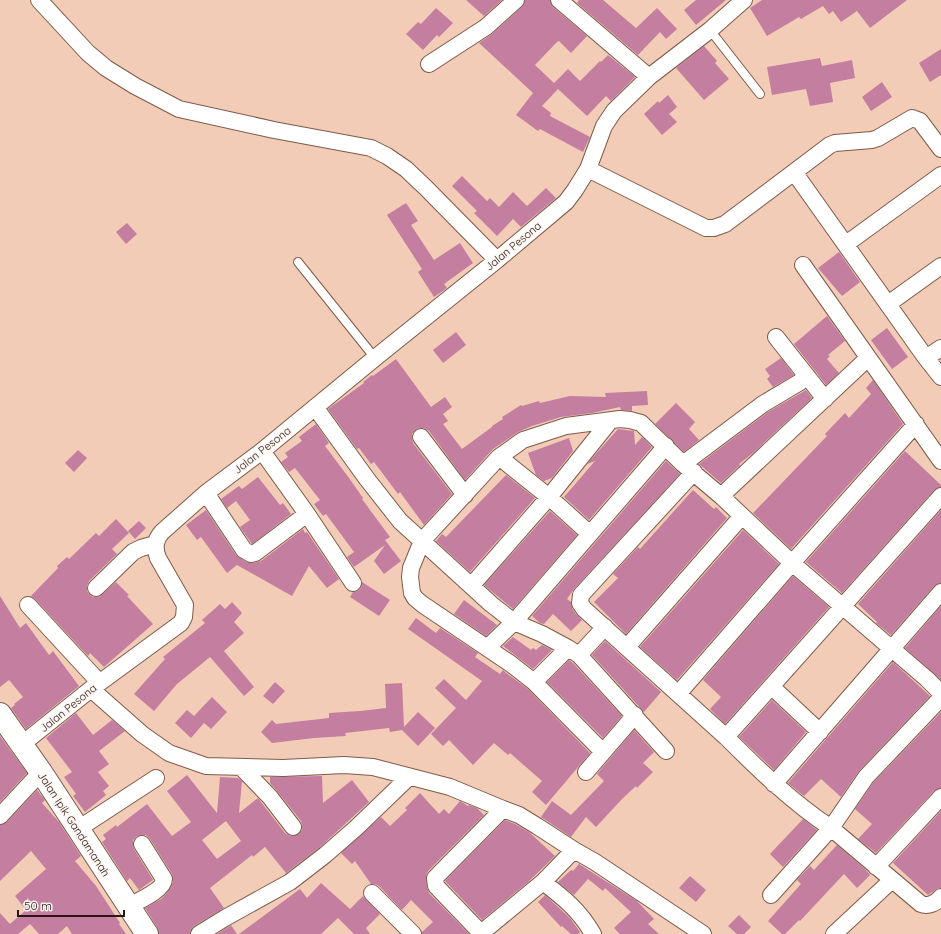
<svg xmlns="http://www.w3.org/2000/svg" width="941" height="934" font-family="Quicksand,sans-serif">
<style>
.building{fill:#c47ea0;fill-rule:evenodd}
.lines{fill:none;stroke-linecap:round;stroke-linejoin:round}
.lane-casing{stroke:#7d5b49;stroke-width:10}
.street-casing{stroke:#7d5b49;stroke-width:18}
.secondary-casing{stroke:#7d5b49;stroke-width:24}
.lane{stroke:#fff;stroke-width:8}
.street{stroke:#fff;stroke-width:16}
.secondary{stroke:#fff;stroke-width:22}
.labels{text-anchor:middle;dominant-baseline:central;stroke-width:3;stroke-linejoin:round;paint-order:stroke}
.street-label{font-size:11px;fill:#281a12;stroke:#fcf4f0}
</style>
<rect width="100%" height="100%" fill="#f3ccb7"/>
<path class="building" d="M466,0H502L484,16Z
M525,0H550L553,7L587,36L571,53L559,41L557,42L535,65L554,83L568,69L580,81L600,61L601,62L608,55L635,77L611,101L606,96L587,116L558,89L542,106L551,113L550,116L590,137L583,152L540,129L538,131L516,115L533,93L479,43L492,34L522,7Z
M579,0H603L636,28L657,8L677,29L666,39L660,32L638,55L577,3Z
M696,0H726L696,25L684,10Z
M762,0H907L870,28L857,11L841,22L833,11L829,14L823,6L801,19L799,17L767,36L750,8Z
M436,8L453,23L439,37L437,35L423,50L406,34L418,22L421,24Z
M704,46L717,61L715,63L729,79L704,100L676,68Z
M941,49V75L930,82L919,63Z
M820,58L822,66L852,60L855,78L830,83L833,102L810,106L806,89L772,95L767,67Z
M882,82L892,97L871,111L862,97Z
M668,95L677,107L669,114L677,122L662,135L644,114L658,101L659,103Z
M462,176L487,201L490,198L499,207L513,192L527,206L546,188L556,198L521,227L513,219L497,236L474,213L477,211L452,186Z
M406,203L418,221L411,225L434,260L460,243L473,263L444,284L447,288L434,297L418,272L422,269L387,215Z
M127,223L137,234L126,244L116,232Z
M839,252L860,282L842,296L818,268Z
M827,316L845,341L828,355L830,356L827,359L839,373L826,385L794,344Z
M887,328L908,357L892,369L871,340Z
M456,332L466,345L443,363L433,350Z
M781,358L794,375L773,387L767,379L770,376L765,369Z
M396,359L431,407L445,397L452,407L443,414L448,421L443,424L462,449L492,427V426L503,419L502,417L521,405L522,406L539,401L540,403L570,396L606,397L605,393L647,391L648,405L632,406V411L621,410L620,407L592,413L561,417L532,426L518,432L493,449L465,480L429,431L424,428H419L416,429L412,434V439L413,443L452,494L424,525L400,492L398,494L374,462L371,464L359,448L357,449L328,409L364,383L363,382L372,375L373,376Z
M873,380L903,424L791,549L753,513L827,436L825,434L845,413L849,418L871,394L866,388Z
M806,390L812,398L753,453L739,464L740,465L721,483L699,464L768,412Z
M676,403L695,422L689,429L699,440L684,452L655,424Z
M316,424L329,443L325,446L349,478L363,498L362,499L390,537L385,540L401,561L384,574L374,561L385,545L354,567L347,557L354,552L326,514L323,516L314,504L320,500L295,468L289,472L281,462L288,457L285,453L302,441L299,437Z
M618,429L634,431L635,445L642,437L652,447L589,520L564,497L595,461L587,464Z
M569,438L573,451L552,478L544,481L536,475L528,453Z
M78,450L87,458L74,472L65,463Z
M905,451L941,485V487L934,490L842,593L806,562Z
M666,461L680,474L574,589L567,599L571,602L572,608L576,614L582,620L571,631L553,614L544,624L540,623L532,616Z
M506,475L535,498L470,572L436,541L442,534L446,537Z
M258,477L280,505L283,503L291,514L252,544L240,527L250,520L236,501L227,508L221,499L239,486L242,489Z
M693,490L714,509L716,507L727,518L626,634L594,602L618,578L613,574L638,547L640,549Z
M206,510L236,555L246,562L253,563L261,561L303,529L305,533L307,532L339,579L327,588L309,566L292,596L237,565L227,573L201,537L197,540L186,525Z
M941,510V583L934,586L891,635L876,623L877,622L858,604Z
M550,511L577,535L513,609L484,585Z
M116,519L129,533L112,549L117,554L89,581L87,586V591L90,595L93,597H99L116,582L129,595L127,596L153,624L104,667L90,653L88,656L35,599L31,596L58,568L57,566L67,557L69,559L96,533L99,536Z
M139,521L146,528L135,539L128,531Z
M743,530L779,564L677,680L640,647Z
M793,576L829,607L725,724L710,709L721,697L703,680Z
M362,582L390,600L379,616L350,597L353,592L358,591L361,588Z
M0,596L20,628L26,623L49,655L53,651L79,686L26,729L11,708L15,705L14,704L23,697L9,680L0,687Z
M464,600L497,625L486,636L454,614Z
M232,602L242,613L234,622L244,633L224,651L254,687L244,696L210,657L177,684L154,711L134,694L165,659L163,657L205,623L202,620L220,604L225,609Z
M941,606V680L905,648Z
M416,618L436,633L440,628L478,653L475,657L500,674L503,670L505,672L528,689L590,753L546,805L532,792L542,781L510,753L508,755L494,743L473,765L449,740L443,746L431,734L456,708L435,688L444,679L466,700L482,681L408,629Z
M513,637L531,650L533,648L536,650L542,645L552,650L533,669L503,646Z
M605,641L661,692L644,712L592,655Z
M569,660L573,663L622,716L603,738L547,682Z
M893,662L930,696L859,771L841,797L821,779L804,796L788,783Z
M275,682L285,691L273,704L263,696Z
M402,683L404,727L418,712L435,728L418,746L402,730L390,732L389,728L345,733L346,736L314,738L272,743L261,732L272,720L276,724L329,718V713L360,711L386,708L385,684Z
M212,697L227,712L211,729L204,723L191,738L175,723L187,710L194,716Z
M772,700L806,732L774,770L739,737Z
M941,712V788L934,791L876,853L858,839L872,824L855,809L873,783Z
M76,713L93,735L112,720L125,731L99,751L109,764L98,772L109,786L103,791L106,795L85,812L73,796L76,794L64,777L72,772L46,738Z
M634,730L654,752L643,763L653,772L637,788L636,786L623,798L596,827L586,817L571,837L541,817L552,801L571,815L604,781L597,774Z
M0,736L27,773L0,802Z
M187,775L217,813L220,777L238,778L242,781L239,813L258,798L285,833L290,836H295L299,834L302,830V825L301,821L277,791L270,783V777L322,776L323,803L352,780L369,802L319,848L286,873L265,847L253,857L252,855L210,888L224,908L194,926L191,929L190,934H159L157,927L145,908L161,899L167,893L173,882L172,874L150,839L146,835H142L137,836L133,840V844L134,849L153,880L139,890L130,878L127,881L102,842L106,839L103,835L116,825L117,827L147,804L172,836L191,822L167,791ZM226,821L241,841L217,859L202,840Z
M37,790L45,800L42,803L59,822L81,856L75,861L96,886L120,923L119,924L126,934H72L67,926L58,934H39L30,924L18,934H0V913L10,924L26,910L15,896L46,869L31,851L0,881V825L7,822Z
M420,793L439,814L444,809L449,814L460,801L468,806L469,805L477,808L484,815L428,871L426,875L427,887L429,893L469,934H422V932L433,922L411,900L402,910L379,886L375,884H371L355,861L352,864L341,853L381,817L390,826L407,810L405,808Z
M941,811V888H938L928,895L893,863Z
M803,819L817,830L783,867L770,854Z
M505,820L515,824L529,832L555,856L527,883L482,920L445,881Z
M837,845L865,869L870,875L857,888L844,874L800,921L799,920L785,934H782L768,921L801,884L797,880L810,866L814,870Z
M579,864L637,901L654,919L648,924L659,934H620L614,928L631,912L605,888L603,891L588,879L574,895L558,882L570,871L572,870L573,871Z
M690,876L706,890L696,902L679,888Z
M321,883L350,909L363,896L380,914L366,928L370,934H354L338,918L321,934H239L300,889L307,898Z
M545,895L570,918L580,932L578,934H571L562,926L561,927L538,902Z
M739,915L751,927L744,934H737L728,926Z
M231,925L237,934H217L230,926Z"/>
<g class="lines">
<defs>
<path id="lane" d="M710,30L760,94
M298,262L375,358"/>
<path id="street" d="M39,0L88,53L106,68L135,86L179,109L274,130L371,148L387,156L406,169L426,188L497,260
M559,0L649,77
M429,64L486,27L516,0
M588,169L706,228H714L725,224L830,145L835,143L872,140L878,138L912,118L920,121L941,149
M794,172L926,358L941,377
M846,244L941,175
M803,265L941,461
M888,304L941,266
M776,337L825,399
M926,358L941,348
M315,407L367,479L400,521L491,604L514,622L542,634L568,648L579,655L666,751
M421,437L465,495
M262,451L307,514L353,583
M499,457L549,497L590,534
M683,464L763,404L800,382L805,376
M694,472L581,595L580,603L584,609L726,737L941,496
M206,493L244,550L251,554L255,553L307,514
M721,496L868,358
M471,586L549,497L610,421
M96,588L133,552L141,548L155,544
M28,605L99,682
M627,647L742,516
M487,648L514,622L666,446
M579,655L605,627
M534,682L568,648
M772,687L820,732
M91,689L142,734L169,753L206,766L283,768L344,765L373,767L450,787L503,809L519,815L537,826L574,850L595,862L703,934
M678,694L792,563L916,424
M726,737C759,770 792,802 831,828L866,777L941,698
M21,745L91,689L181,623L184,617L185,605L158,558C154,547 155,540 162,532L206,493L262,451L375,358L497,260L566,202L575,190L588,169L604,126L614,111L649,77L710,30L744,0
M603,752L534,682L511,664L422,604L415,598L412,593L410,577L411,568L422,541L499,457L523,440L566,426L620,419L630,420L641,423L683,464L721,496L792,563L927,679L941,693
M241,767L270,797L293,827
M586,772L635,715
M774,784L941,592
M0,816L41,772
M78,829L156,778
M876,867L941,797
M543,882C564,898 580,911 593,934
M372,893L413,934
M771,895L831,828L921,904C928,907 936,903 941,897
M129,906C138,901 164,890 164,879L142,844
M481,933L436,886L435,878L503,809
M199,934L225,918L290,882L325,855L356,828L409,777
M480,934L543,882L574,850
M834,934L892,880"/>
<path id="secondary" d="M0,714L41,772L147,934"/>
</defs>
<use href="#lane" class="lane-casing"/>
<use href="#street" class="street-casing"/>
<use href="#secondary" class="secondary-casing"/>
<use href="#lane" class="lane"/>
<use href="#street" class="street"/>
<use href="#secondary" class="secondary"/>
</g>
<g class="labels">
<g class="street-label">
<text transform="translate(513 246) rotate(-40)">Jalan Pesona</text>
<text transform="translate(262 450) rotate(-38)">Jalan Pesona</text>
<text transform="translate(68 708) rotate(-39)">Jalan Pesona</text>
<text transform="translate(74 824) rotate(57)">Jalan Ipik Gandamanah</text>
</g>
</g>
<path d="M18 910v6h106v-6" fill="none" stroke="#281a12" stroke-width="2"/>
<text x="24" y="910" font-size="12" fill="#281a12" stroke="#fcf4f0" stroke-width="3" paint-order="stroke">50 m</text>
</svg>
